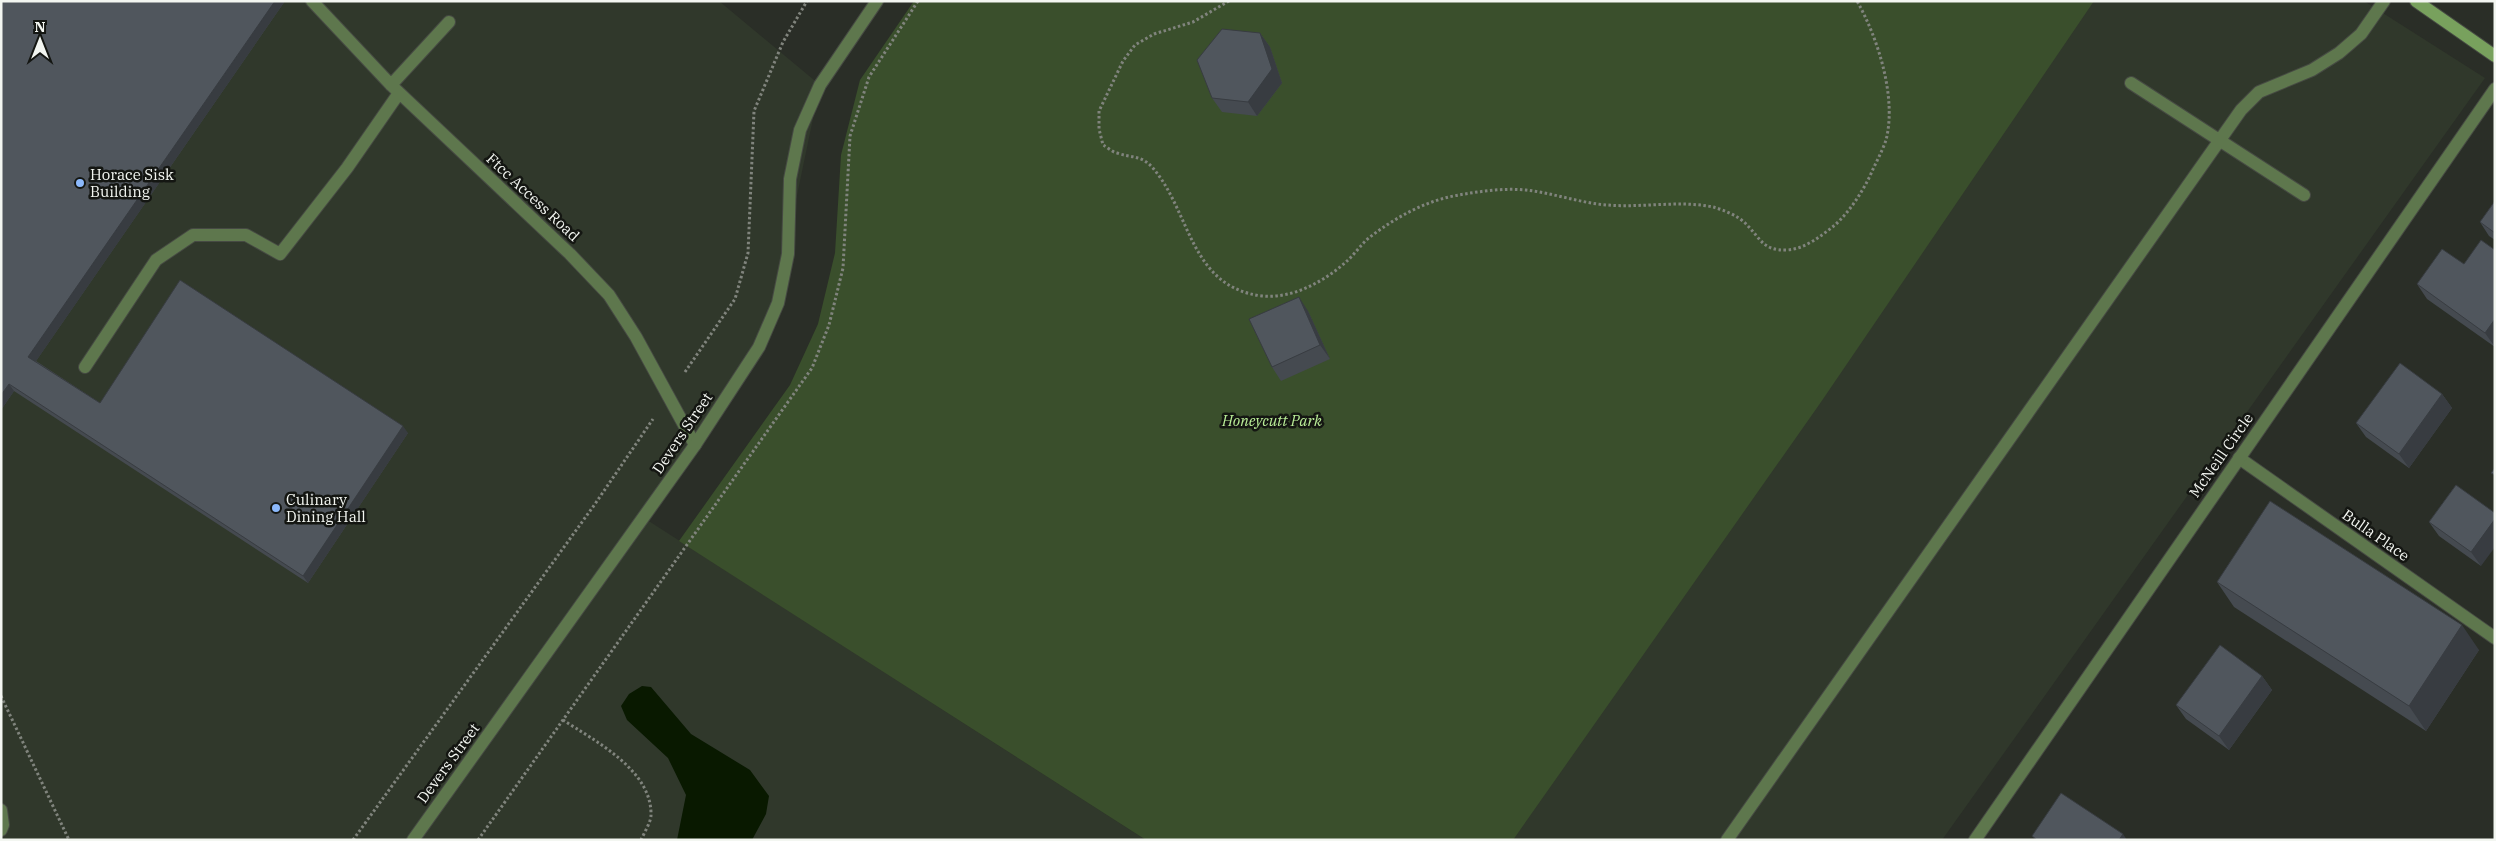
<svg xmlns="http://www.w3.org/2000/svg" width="2496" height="841" font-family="'IBM Plex Serif',serif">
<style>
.built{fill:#30382b}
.green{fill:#3a4f2c}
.water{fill:#091900}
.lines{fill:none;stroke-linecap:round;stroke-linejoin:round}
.service-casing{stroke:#464a43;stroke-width:14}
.minor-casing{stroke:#464a43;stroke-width:14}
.tertiary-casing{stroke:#464a43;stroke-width:14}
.secondary-casing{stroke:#464a43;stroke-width:14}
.path{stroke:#80847d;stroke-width:3;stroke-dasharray:2.5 2.5;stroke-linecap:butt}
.service{stroke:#5e774d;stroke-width:12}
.minor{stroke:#5e774d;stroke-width:12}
.tertiary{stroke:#5e774d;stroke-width:12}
.secondary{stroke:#78a15d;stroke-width:12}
.wall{fill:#454a50}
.shaded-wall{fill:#383c41}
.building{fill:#50565d;stroke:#383c41}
.poi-dot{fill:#8cb9fc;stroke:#141612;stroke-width:2}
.labels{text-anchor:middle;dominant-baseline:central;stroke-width:5;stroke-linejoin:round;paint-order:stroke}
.poi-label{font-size:15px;fill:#f3f6f1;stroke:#141612;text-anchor:start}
.street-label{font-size:15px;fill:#f3f6f1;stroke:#141612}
.park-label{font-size:15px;font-style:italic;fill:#baee98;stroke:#141612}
</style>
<rect width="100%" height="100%" fill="#2a2e27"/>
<path class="built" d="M1,1H719L820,85L770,325L644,518L1146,840H1Z
M2093,1H2364L2485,78L1942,840H1512Z"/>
<path class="green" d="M914,1H2094L1821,402L1513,840H1146L679,541L790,385L818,324L835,253L841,155L860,80Z"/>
<path class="water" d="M642,686L651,687L691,734L750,770L769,796L766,814L752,840H677L686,795L668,758L627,720L621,706L629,694Z"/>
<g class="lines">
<defs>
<path id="service" d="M312,1L391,85L570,254L609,295L636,337L695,445
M2131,83L2304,195
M391,85L449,22
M85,367L156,260L193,235H246L280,254L347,168L399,93
M2239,458L2495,638
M1,810L3,825L1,830
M1727,840L2241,110L2259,92L2312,70L2339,53L2361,34L2384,1"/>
<path id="minor" d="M1975,840L2495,89"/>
<path id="tertiary" d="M413,840L695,445L759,347L778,303L788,254L790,179L800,130L820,85L877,1"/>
<path id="secondary" d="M2416,1L2495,56"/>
</defs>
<use href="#service" class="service-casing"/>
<use href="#minor" class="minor-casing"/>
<use href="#tertiary" class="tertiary-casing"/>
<use href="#secondary" class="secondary-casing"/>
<path class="path" d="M1229,1L1193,22L1154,34L1135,45L1123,61L1099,111V129L1103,145C1107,147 1112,152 1117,153C1131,158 1141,155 1152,167C1191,211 1189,287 1262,296C1293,299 1325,281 1347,261C1355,254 1361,244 1370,237C1396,217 1427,200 1459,195C1481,191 1504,188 1526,190C1553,193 1580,203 1607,205C1642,208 1679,200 1713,207C1724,210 1739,216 1747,225C1761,239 1763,251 1787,250C1805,249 1821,236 1835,225C1850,211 1861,194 1870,176C1875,164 1882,152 1886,140C1897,98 1878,38 1857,1
M685,372L735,299L748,253L754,111L783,42L807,1
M1,696L69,840
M563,720C595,741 652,770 651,815C651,822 644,833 641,840
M353,840L595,504L653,419
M478,840L812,368L829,325L843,268L850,136L869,77L918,1"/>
<use href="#service" class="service"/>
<use href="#minor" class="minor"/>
<use href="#tertiary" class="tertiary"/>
<use href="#secondary" class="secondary"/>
</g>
<path class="wall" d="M1,1H285L36,361L100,403L408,433L308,583L14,391L1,410Z
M1260,33L1270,47L1282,83L1257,116L1222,112L1212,98Z
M2495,201V240L2489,236L2480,222Z
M2495,250V347L2427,299L2417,284Z
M1308,311L1330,359L1281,381L1272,367Z
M2442,394L2452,408L2409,468L2366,437L2356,423Z
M2456,485L2481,566L2439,536L2429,522Z
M2217,582L2479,650L2426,731L2234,607Z
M2262,676L2272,690L2229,750L2186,719L2176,705Z"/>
<path class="shaded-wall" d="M275,1H285L34,364L28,357Z
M1260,33L1270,47L1282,83L1257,116L1248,102Z
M1299,297L1308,311L1330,359L1320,345Z
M2495,319V347L2485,333Z
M9,384L14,391L1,410V395Z
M2442,394L2452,408L2409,468L2399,454Z
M403,426L408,433L308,583L303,576Z
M2495,519V547L2481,566L2471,552Z
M2462,625L2479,650L2426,731L2409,706Z
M2262,676L2272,690L2229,750L2219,736Z
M2123,834L2127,840H2119Z"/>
<path class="building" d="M1,1H275L28,357L100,403L180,280L403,426L303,576L9,384L1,395Z
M1222,29L1260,33L1272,69L1248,102L1212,98L1197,60Z
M2495,201V233L2480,222Z
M2481,240L2495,250V319L2485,333L2417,284L2442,249L2464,264Z
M1299,297L1320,345L1272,367L1249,319Z
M2400,363L2442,394L2399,454L2356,423Z
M2495,468V475L2491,473Z
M2456,485L2495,513V519L2471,552L2429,522Z
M2270,501L2462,625L2409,706L2217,582Z
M2220,645L2262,676L2219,736L2176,705Z
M2061,793L2123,834L2119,840H2037L2032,836Z"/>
<g class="poi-dot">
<circle cx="80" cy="183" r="5"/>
<circle cx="276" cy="508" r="5"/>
</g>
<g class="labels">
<g class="poi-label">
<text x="90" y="174">Horace Sisk<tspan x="90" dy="17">Building</tspan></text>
<text x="286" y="499">Culinary<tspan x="286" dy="17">Dining Hall</tspan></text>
</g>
<g class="street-label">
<text transform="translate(533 197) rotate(43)">Ftcc Access Road</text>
<text transform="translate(682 433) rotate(-56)">Devers Street</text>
<text transform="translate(2221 455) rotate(-55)">McNeill Circle</text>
<text transform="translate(2376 535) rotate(35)">Bulla Place</text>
<text transform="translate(448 763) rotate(-54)">Devers Street</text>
</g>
<g class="park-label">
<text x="1272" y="420">Honeycutt Park</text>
</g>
</g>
<rect width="2496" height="841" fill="none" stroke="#f3f6f1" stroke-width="5"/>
<g transform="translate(40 40)" stroke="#141612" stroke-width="4" paint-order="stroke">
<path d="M0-4L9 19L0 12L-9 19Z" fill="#f3f6f1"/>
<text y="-8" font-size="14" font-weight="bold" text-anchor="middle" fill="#f3f6f1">N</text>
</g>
</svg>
